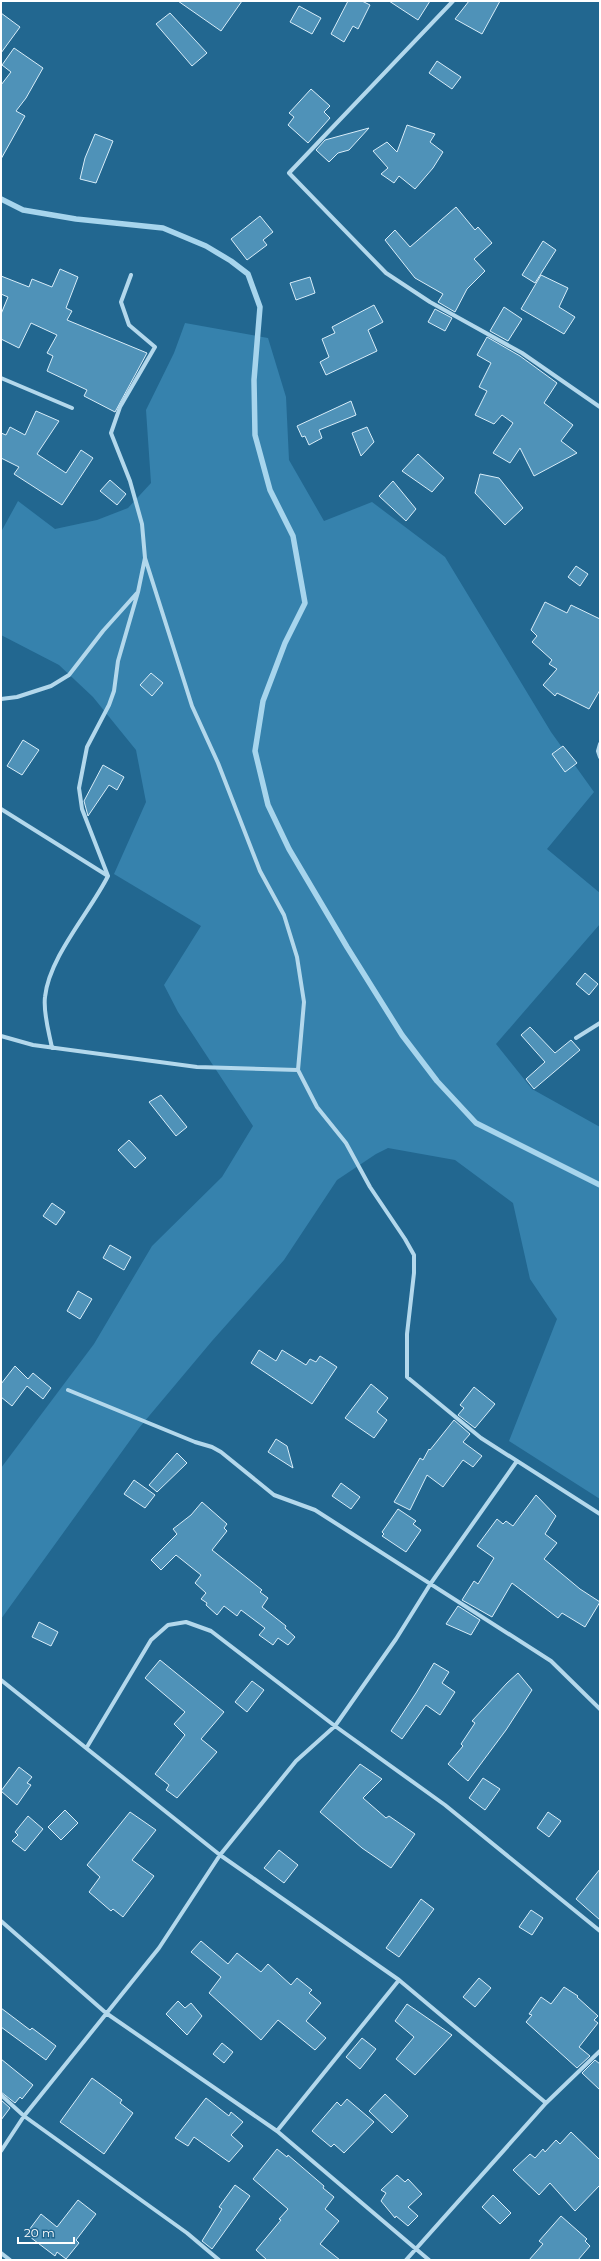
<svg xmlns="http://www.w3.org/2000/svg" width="601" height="2261" font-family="Montserrat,sans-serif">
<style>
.green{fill:#3682ad}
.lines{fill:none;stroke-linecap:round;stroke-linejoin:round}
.stream{stroke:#a7d5ed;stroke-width:5.5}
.building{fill:#4f92b8;stroke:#d8edf9}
.minor{stroke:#b3d8ec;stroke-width:4}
</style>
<rect width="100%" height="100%" fill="#226790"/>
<path class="green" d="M185,323L268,338L286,397L289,460L324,521L372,502L445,557L551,732L594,792L547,849L600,893V924L496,1044L532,1089L600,1127V1499L509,1441L557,1319L530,1279L513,1203L455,1160L388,1148L376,1154L337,1180L284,1260L212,1341L139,1428L1,1619V1468L94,1344L152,1246L222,1177L253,1126L178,1012L164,985L201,926L114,874L146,802L136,750L93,697L59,665L1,635V532L18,501L55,529L97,520L128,508L151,483L146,410L174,353Z"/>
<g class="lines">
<path class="stream" d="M1,199L23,210L76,219L163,228L206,246L231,261L248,274L260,307L254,380L255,435L270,490L293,536L305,603L285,643L263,701L255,751L268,805L289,849L347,947L402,1035L437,1081L476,1123L600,1185"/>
</g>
<path class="building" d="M178,1H242L221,31Z
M348,1H362L370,5L358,29L353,26L344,42L331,34Z
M389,1H430L418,20Z
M469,1H500L482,34L455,19Z
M299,6L321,18L312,34L290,22Z
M1,13L20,27L1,53Z
M170,13L207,53L192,66L156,24Z
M14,48L43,68L26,98L16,111L25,116L1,159V85L11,72L2,65Z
M437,61L461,77L452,89L429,73Z
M311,89L330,106L324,112L330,118L308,143L288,125L294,117L289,113Z
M407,125L435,134L430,142L443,152L433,168L415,189L399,176L394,183L381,174L388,168L373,151L387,142L397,152Z
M369,128L349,150L338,153L329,162L316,150L325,140Z
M95,134L113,141L96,183L80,179L85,158Z
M456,207L475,230L478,227L492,243L474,259L485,271L467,289L455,312L438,302L443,294L415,278L385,240L395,230L410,247Z
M260,216L273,232L263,240L267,245L247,260L231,239Z
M543,241L556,250L535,283L522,275Z
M60,269L78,277L66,308L72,311L67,320L147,353L115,412L84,396L87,390L47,371L53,356L47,353L57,335L31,323L19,348L1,339V314L8,297L1,294V276L29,287L32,279L52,287Z
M541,275L568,288L559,307L575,317L564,334L521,309Z
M310,277L315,293L296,300L290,283Z
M374,305L383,322L368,330L377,351L326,375L320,362L329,357L322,339L335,333L332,327Z
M504,307L522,319L508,341L490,331Z
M435,309L452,318L445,331L428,322Z
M487,337L520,356L557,383L544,403L573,425L561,441L577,453L534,476L520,448L510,463L493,453L513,423L502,415L494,424L475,415L487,391L479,387L491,363L477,355Z
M351,401L356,415L319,430L322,438L309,445L305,436L302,437L297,426Z
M36,411L59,421L37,454L66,473L81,450L93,458L62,505L14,474L19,467L1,458V433L6,435L10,427L25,435Z
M367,427L374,442L361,456L352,433Z
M418,454L444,478L432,492L402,471Z
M480,474L499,478L523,508L505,525L475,493Z
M110,480L126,494L117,505L100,491Z
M393,481L416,509L406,521L379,496Z
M576,566L588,574L580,586L568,577Z
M545,602L567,613L571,605L600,619V690L589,709L557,693L555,696L543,685L557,669L549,664L552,660L532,642L537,636L531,630Z
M151,673L163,683L152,696L140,685Z
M23,740L39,750L22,775L7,766Z
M563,746L577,763L565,772L552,754Z
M103,765L124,777L117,790L109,785L88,816L84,801Z
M585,973L598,984L589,995L576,984Z
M530,1027L555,1053L571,1040L580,1050L534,1089L526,1079L545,1062L521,1035Z
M161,1095L187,1127L176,1136L149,1102Z
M129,1140L146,1158L135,1168L118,1150Z
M52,1203L65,1212L56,1225L43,1216Z
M110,1245L131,1257L124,1270L103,1258Z
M78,1291L92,1299L80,1319L67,1311Z
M259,1350L276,1361L282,1350L306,1365L310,1359L316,1362L320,1356L337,1367L312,1404L251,1363Z
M15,1366L28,1379L33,1373L51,1388L43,1399L27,1386L12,1406L1,1397V1384Z
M371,1384L388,1398L377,1412L387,1420L374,1438L345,1418Z
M474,1387L495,1404L475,1428L458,1415L464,1408L460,1405Z
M454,1420L470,1434L463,1442L482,1456L473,1467L463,1460L443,1487L427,1475L410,1510L394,1502L420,1458L423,1460L429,1449L430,1450Z
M276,1439L287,1446L293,1468L268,1452Z
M177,1453L187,1463L157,1492L149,1485Z
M134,1480L155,1495L145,1508L124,1494Z
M341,1483L360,1497L351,1509L332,1496Z
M536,1495L556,1516L545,1534L557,1543L544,1559L580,1589L600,1602L585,1627L562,1613L558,1618L512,1583L492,1617L462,1600L474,1581L478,1584L494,1558L477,1546L497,1519L503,1524L506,1521L513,1526Z
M202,1502L227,1524L224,1528L227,1531L212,1550L262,1590L260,1592L268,1598L262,1607L286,1626L285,1628L295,1637L288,1645L278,1638L273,1645L259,1635L265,1628L241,1610L237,1616L224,1606L217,1615L206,1605L207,1603L201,1599L206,1593L195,1583L201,1575L176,1555L161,1570L151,1560L177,1534L173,1529L191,1515Z
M398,1509L416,1521L413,1524L421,1530L406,1552L382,1536L384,1534L382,1532Z
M458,1606L480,1620L471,1635L446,1624Z
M39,1622L58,1632L51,1646L32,1637Z
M160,1660L224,1712L201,1739L217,1752L177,1798L166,1790L169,1785L155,1774L185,1735L174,1724L185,1712L145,1678Z
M434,1663L449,1672L442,1683L455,1692L440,1715L426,1705L402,1739L391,1731L416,1693Z
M518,1673L532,1690L506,1730L468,1781L448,1764L463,1746L461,1744L475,1723L472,1721L507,1683Z
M252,1681L264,1690L247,1712L235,1702Z
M360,1764L382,1779L363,1798L386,1818L389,1816L415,1834L391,1868L362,1848L320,1812Z
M19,1767L32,1777L27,1783L31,1785L17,1805L1,1791Z
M483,1778L500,1789L485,1810L469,1798Z
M65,1810L78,1823L61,1840L48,1827Z
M130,1812L156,1830L132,1860L154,1876L123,1917L113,1909L111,1911L89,1892L100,1877L87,1865Z
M548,1812L561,1821L549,1837L537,1828Z
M28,1816L43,1829L25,1851L12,1841L18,1835L15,1832Z
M279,1850L298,1865L284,1883L264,1868Z
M600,1869V1920L576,1899Z
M421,1899L434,1909L399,1957L386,1948Z
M531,1910L543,1918L532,1935L519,1927Z
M201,1941L228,1964L237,1953L261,1972L268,1964L291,1985L297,1978L312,1990L309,1993L321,2003L306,2021L326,2038L315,2050L278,2020L261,2040L209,1993L221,1977L191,1952Z
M479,1978L491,1988L475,2007L463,1997Z
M564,1987L578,1996L577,1997L598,2016L594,2020L598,2023L579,2047L590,2056L577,2068L526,2022L532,2015L529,2014L541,1997L551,2004Z
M178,2001L185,2008L191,2003L202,2016L187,2035L166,2014Z
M407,2004L452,2035L415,2075L396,2059L414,2037L395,2021Z
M1,2008L30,2030L32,2028L56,2046L46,2060L1,2027Z
M362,2038L376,2049L360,2069L346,2057Z
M222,2043L233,2052L224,2063L213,2054Z
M1,2059L33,2085L22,2099L20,2097L15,2103L1,2092Z
M595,2060L600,2064V2090L582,2073Z
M92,2078L122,2100L120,2103L133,2113L104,2154L60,2122Z
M385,2094L408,2116L392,2133L369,2111Z
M206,2098L229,2116L231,2112L243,2122L231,2135L243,2146L229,2162L194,2137L188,2146L175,2138Z
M347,2099L374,2122L344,2153L334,2144L331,2147L312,2131L337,2102L341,2106Z
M1,2100L10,2108L1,2120Z
M571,2132L600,2160V2185L575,2211L550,2183L539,2195L513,2170L530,2154L535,2158L543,2149L545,2152L556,2140L560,2144Z
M277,2149L287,2157L288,2155L324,2186L323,2188L334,2197L325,2209L339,2221L320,2244L340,2260H267L256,2250L281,2220L279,2219L288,2209L253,2179Z
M397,2175L405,2182L408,2179L422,2194L408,2207L418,2216L408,2226L396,2216L395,2218L381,2201L386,2193L381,2190Z
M235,2185L250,2196L212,2249L202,2241L222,2209L219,2207Z
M493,2195L511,2213L500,2224L482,2207Z
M78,2200L96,2214L76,2240L79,2243L66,2259L57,2252L55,2256L26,2234L41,2214L57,2227Z
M561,2216L587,2239L585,2241L590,2246L578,2260H529L543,2244L539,2241Z"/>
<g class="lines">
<path class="minor" d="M453,1L289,173L386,273L430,302L522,353L600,407
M131,275L121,302L129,325L155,347L120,407L111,433L130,481L142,524L145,558L192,706L218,763L260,871L284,915L297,957L304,1002L298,1070L317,1107L346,1143L370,1187L405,1239L414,1255V1273L407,1334V1377L481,1438L600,1514
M1,378L72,408
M1,699L17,697L51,686L69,675L103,631L137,593
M600,744L598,751L600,757
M1,809L108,876
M1,1036L33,1045L197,1067L298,1070
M576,1038L600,1023
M52,1048C49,1032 43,1013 45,997C49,957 90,912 108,876L82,809L79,788L87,747L109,705L114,691L118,661L138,592L145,558
M68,1390L195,1442L212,1447L221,1452L274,1495L315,1510L551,1661L600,1709
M1,1680L220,1855L399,1980L546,2103
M87,1747L151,1640L168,1625L186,1622L211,1631L335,1726L445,1805L600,1931
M1,1921L106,2013L277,2131L429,2260
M1,2095L24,2116L187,2233L219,2260
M277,2131L399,1980
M1,2151L24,2116L159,1948L220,1855L296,1761L335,1726L396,1639L431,1583L517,1461
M1,2253L10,2260
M406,2260L546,2103L600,2051"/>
</g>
<rect width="601" height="2261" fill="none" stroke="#ffffff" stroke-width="4"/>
<path d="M18 2237v6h56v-6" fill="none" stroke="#ffffff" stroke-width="2"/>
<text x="24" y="2237" font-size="12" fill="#ffffff" stroke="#226790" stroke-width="3" paint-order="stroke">20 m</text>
</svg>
